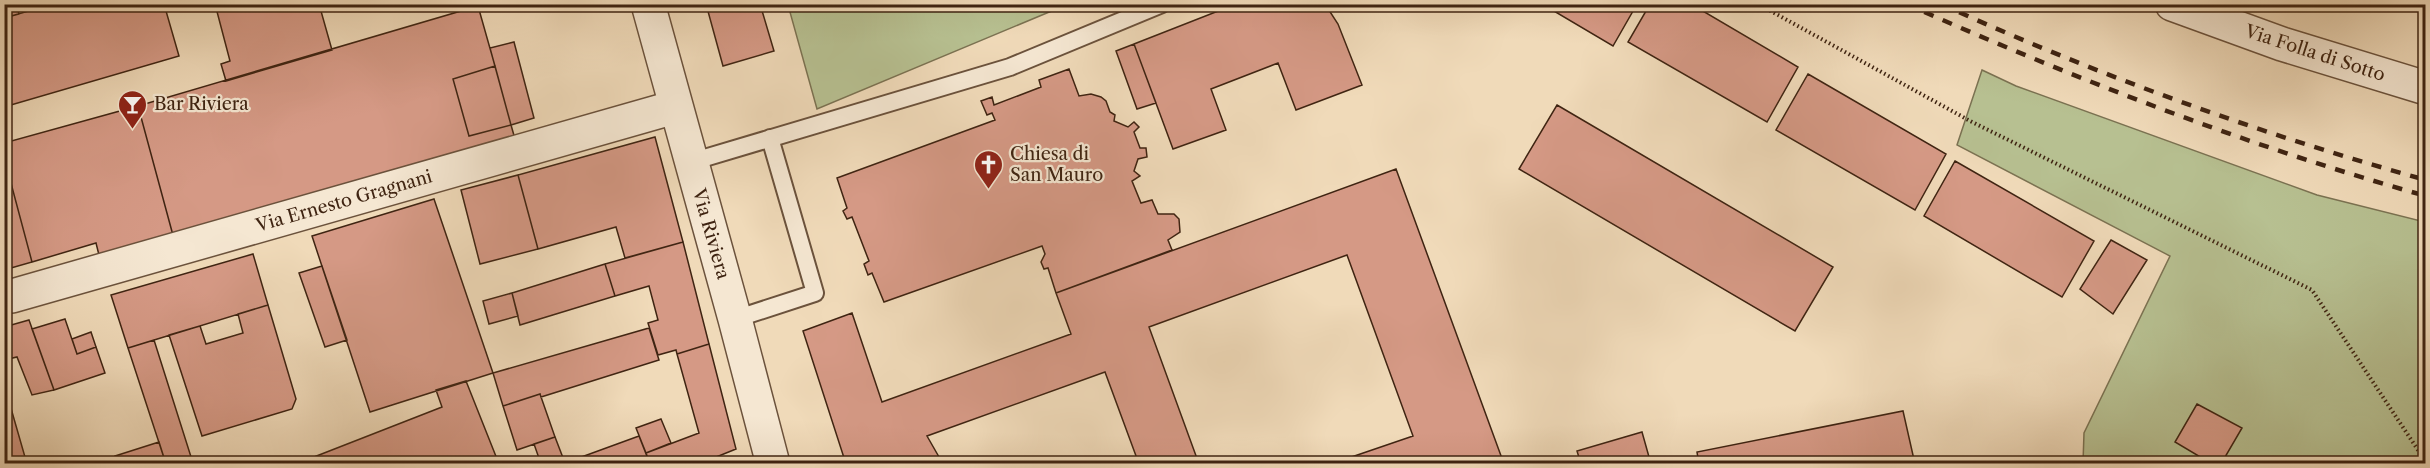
<svg xmlns="http://www.w3.org/2000/svg" width="2430" height="468" font-family="'Libre Caslon Text',serif">
<style>
.green{fill:#b7c091;stroke:#7b7252;stroke-width:1.5}
.building{fill:#d59985;stroke:#3f2412;stroke-width:1.5}
.lines{fill:none;stroke-linecap:round;stroke-linejoin:round}
.service-casing{stroke:#6b523c;stroke-width:20}
.minor-casing{stroke:#6b523c;stroke-width:36}
.tertiary-casing{stroke:#6b523c;stroke-width:36}
.path{stroke:#3f2412;stroke-width:4;stroke-dasharray:1.5 3;stroke-linecap:butt}
.service{stroke:#f5e7d2;stroke-width:16}
.minor{stroke:#f5e7d2;stroke-width:33}
.tertiary{stroke:#f5e7d2;stroke-width:33}
.rail{stroke:#3f2412;stroke-width:4.5;stroke-dasharray:10 10;stroke-linecap:butt}
.labels{text-anchor:middle;dominant-baseline:central;stroke-width:4.5;stroke-linejoin:round;paint-order:stroke}
.street-label{font-size:18px;fill:#3f2412;stroke:#f5e7d2}
.poi-label{font-size:18px;fill:#3f2412;stroke:#f5e7d2;text-anchor:start}
</style>
<rect width="100%" height="100%" fill="#f0dab9"/>
<filter id="stains"><feTurbulence type="fractalNoise" baseFrequency=".00333" numOctaves="4"/><feColorMatrix values="0 0 0 0 .2 0 0 0 0 .09 0 0 0 0 .02 0 0 0 .5 -.17"/></filter>
<radialGradient id="worn" r=".72"><stop offset=".6" stop-color="#630" stop-opacity="0"/><stop offset="1" stop-color="#630" stop-opacity=".3"/></radialGradient>
<path class="green" d="M788,5V4L1066,5L817,109Z
M1982,70L2016,86L2317,195L2425,222V463H2083L2084,433L2170,256L1957,145Z"/>
<path class="building" d="M4,4H16L19,14L4,18Z
M53,4H164L179,56L4,107V18Z
M215,4H319L332,50L226,81L221,64L230,61Z
M706,4H760L774,51L723,66Z
M1236,4H1325L1338,24L1362,85L1296,110L1278,63L1211,89L1226,130L1173,149L1134,44Z
M1542,4H1637L1613,46Z
M1650,4H1691L1798,67L1767,122L1628,42Z
M478,6L495,66L453,79L469,136L511,125L517,146L174,239L138,106Z
M514,42L534,118L511,125L490,48Z
M1134,44L1156,103L1137,109L1116,51Z
M495,66L511,125L469,136L453,79Z
M1069,69L1079,96L1091,94L1101,97L1106,101L1110,112L1115,115L1114,121L1128,127L1134,122L1139,127L1134,132L1140,148H1146L1147,157L1138,159L1134,171L1140,176L1132,181L1141,203L1152,200L1158,214H1174L1179,219L1180,232L1168,240L1172,250L1056,293L1048,268L1044,269L1041,262L1045,254L1042,246L884,302L872,273L868,275L864,264L869,261L852,217L847,219L843,211L847,208L837,178L995,120L992,113L987,115L981,101L992,97L994,105L1041,87L1039,80Z
M1808,74L1946,154L1915,210L1776,130Z
M1557,105L1833,267L1795,331L1519,169Z
M138,106L174,239L100,259L96,243L32,262L4,157V143Z
M655,137L683,242L625,258L616,227L538,249L518,175Z
M4,157L32,262L4,270Z
M1955,161L2094,241L2062,297L1924,216Z
M1396,169L1504,464H1331L1413,436L1347,255L1149,327L1199,464H1139L1105,372L927,436L943,464H846L803,331L852,313L882,402L1071,334L1056,293Z
M518,175L538,249L480,264L461,190Z
M434,199L493,373L370,412L312,236Z
M2111,240L2147,260L2113,314L2080,289Z
M683,242L709,344L677,354L676,350L658,355L648,323L658,320L649,286L615,296L605,264Z
M253,254L268,305L128,348L111,295Z
M605,264L615,296L520,325L512,293Z
M322,266L347,340L325,347L299,273Z
M512,293L518,316L489,324L483,301Z
M268,305L296,399L292,409L202,436L169,335L200,326L206,344L243,333L238,314Z
M65,319L77,354L96,347L105,373L54,390L32,329Z
M29,320L54,390L32,395L17,357L4,360V327Z
M649,328L659,360L541,397L540,394L503,406L493,373Z
M91,332L96,347L77,354L72,339Z
M154,340L192,460L180,464H166L128,348Z
M709,344L736,449L699,464H650L646,453L699,433L677,354Z
M466,381L499,464H296L442,407L436,390Z
M4,384L27,464H4Z
M540,394L555,437L517,450L503,406Z
M2197,404L2242,428L2221,464H2212L2175,442Z
M1903,411L1915,464H1699L1697,452Z
M661,419L671,443L646,453L636,428Z
M1642,432L1651,464H1581L1577,451Z
M639,436L650,464H541L534,444L555,437L565,463Z
M159,442L166,464H118L115,456Z"/>
<g class="lines">
<defs>
<path id="service" d="M691,162L1010,67L1162,4
M735,319L815,293L770,138"/>
<path id="minor" d="M2172,4L2282,44L2426,88
M12,296L675,107"/>
<path id="tertiary" d="M648,4L735,319L773,464"/>
</defs>
<use href="#service" class="service-casing"/>
<use href="#minor" class="minor-casing"/>
<use href="#tertiary" class="tertiary-casing"/>
<path class="path" d="M1758,4L1972,122L2312,290L2420,453L2426,456"/>
<use href="#service" class="service"/>
<use href="#minor" class="minor"/>
<use href="#tertiary" class="tertiary"/>
<path class="rail" d="M1906,4C2076,79 2247,146 2426,196
M1941,4C2097,75 2260,134 2426,180"/>
</g>
<defs>
<symbol id="bar-pin" viewBox="-11 -11 22 30"><path d="M0 17L-7.5 6A9.5 9.5 0 1 1 7.5 6Z" fill="#8f2418" stroke="#f5e7d2"/><path d="M-6-5H6L.8 .8V4.5H3.5V6h-7V4.5H-.8V.8Z" fill="#fff"/></symbol>
<symbol id="church-pin" viewBox="-11 -11 22 30"><path d="M0 17L-7.5 6A9.5 9.5 0 1 1 7.5 6Z" fill="#8f2418" stroke="#f5e7d2"/><path d="M-1.2-6h2.4v3.5h3.3v2.4h-3.3V6h-2.4V-.1h-3.3v-2.4h3.3Z" fill="#fff"/></symbol>
</defs>
<g fill-rule="evenodd">
<use href="#bar-pin" x="116" y="88" width="33" height="45"/>
<use href="#church-pin" x="972" y="148" width="33" height="45"/>
</g>
<g class="labels">
<g class="street-label">
<text transform="translate(2315 53) rotate(18)">Via Folla di Sotto</text>
<text transform="translate(344 201) rotate(-16)">Via Ernesto Gragnani</text>
<text transform="translate(711 234) rotate(74)">Via Riviera</text>
</g>
<g class="poi-label">
<text x="154" y="104">Bar Riviera</text>
<text x="1010" y="154">Chiesa di<tspan x="1010" dy="21">San Mauro</tspan></text>
</g>
</g>
<rect width="2430" height="468" fill="none" stroke="#f0dab9" stroke-width="24"/>
<rect x="6" y="6" width="2418" height="456" fill="none" stroke="#3f2412" stroke-width="3"/>
<rect x="12" y="12" width="2406" height="444" fill="none" stroke="#3f2412" stroke-width="1.5"/>
<rect width="100%" height="100%" filter="url(#stains)"/>
<rect width="100%" height="100%" fill="url(#worn)"/>
</svg>
